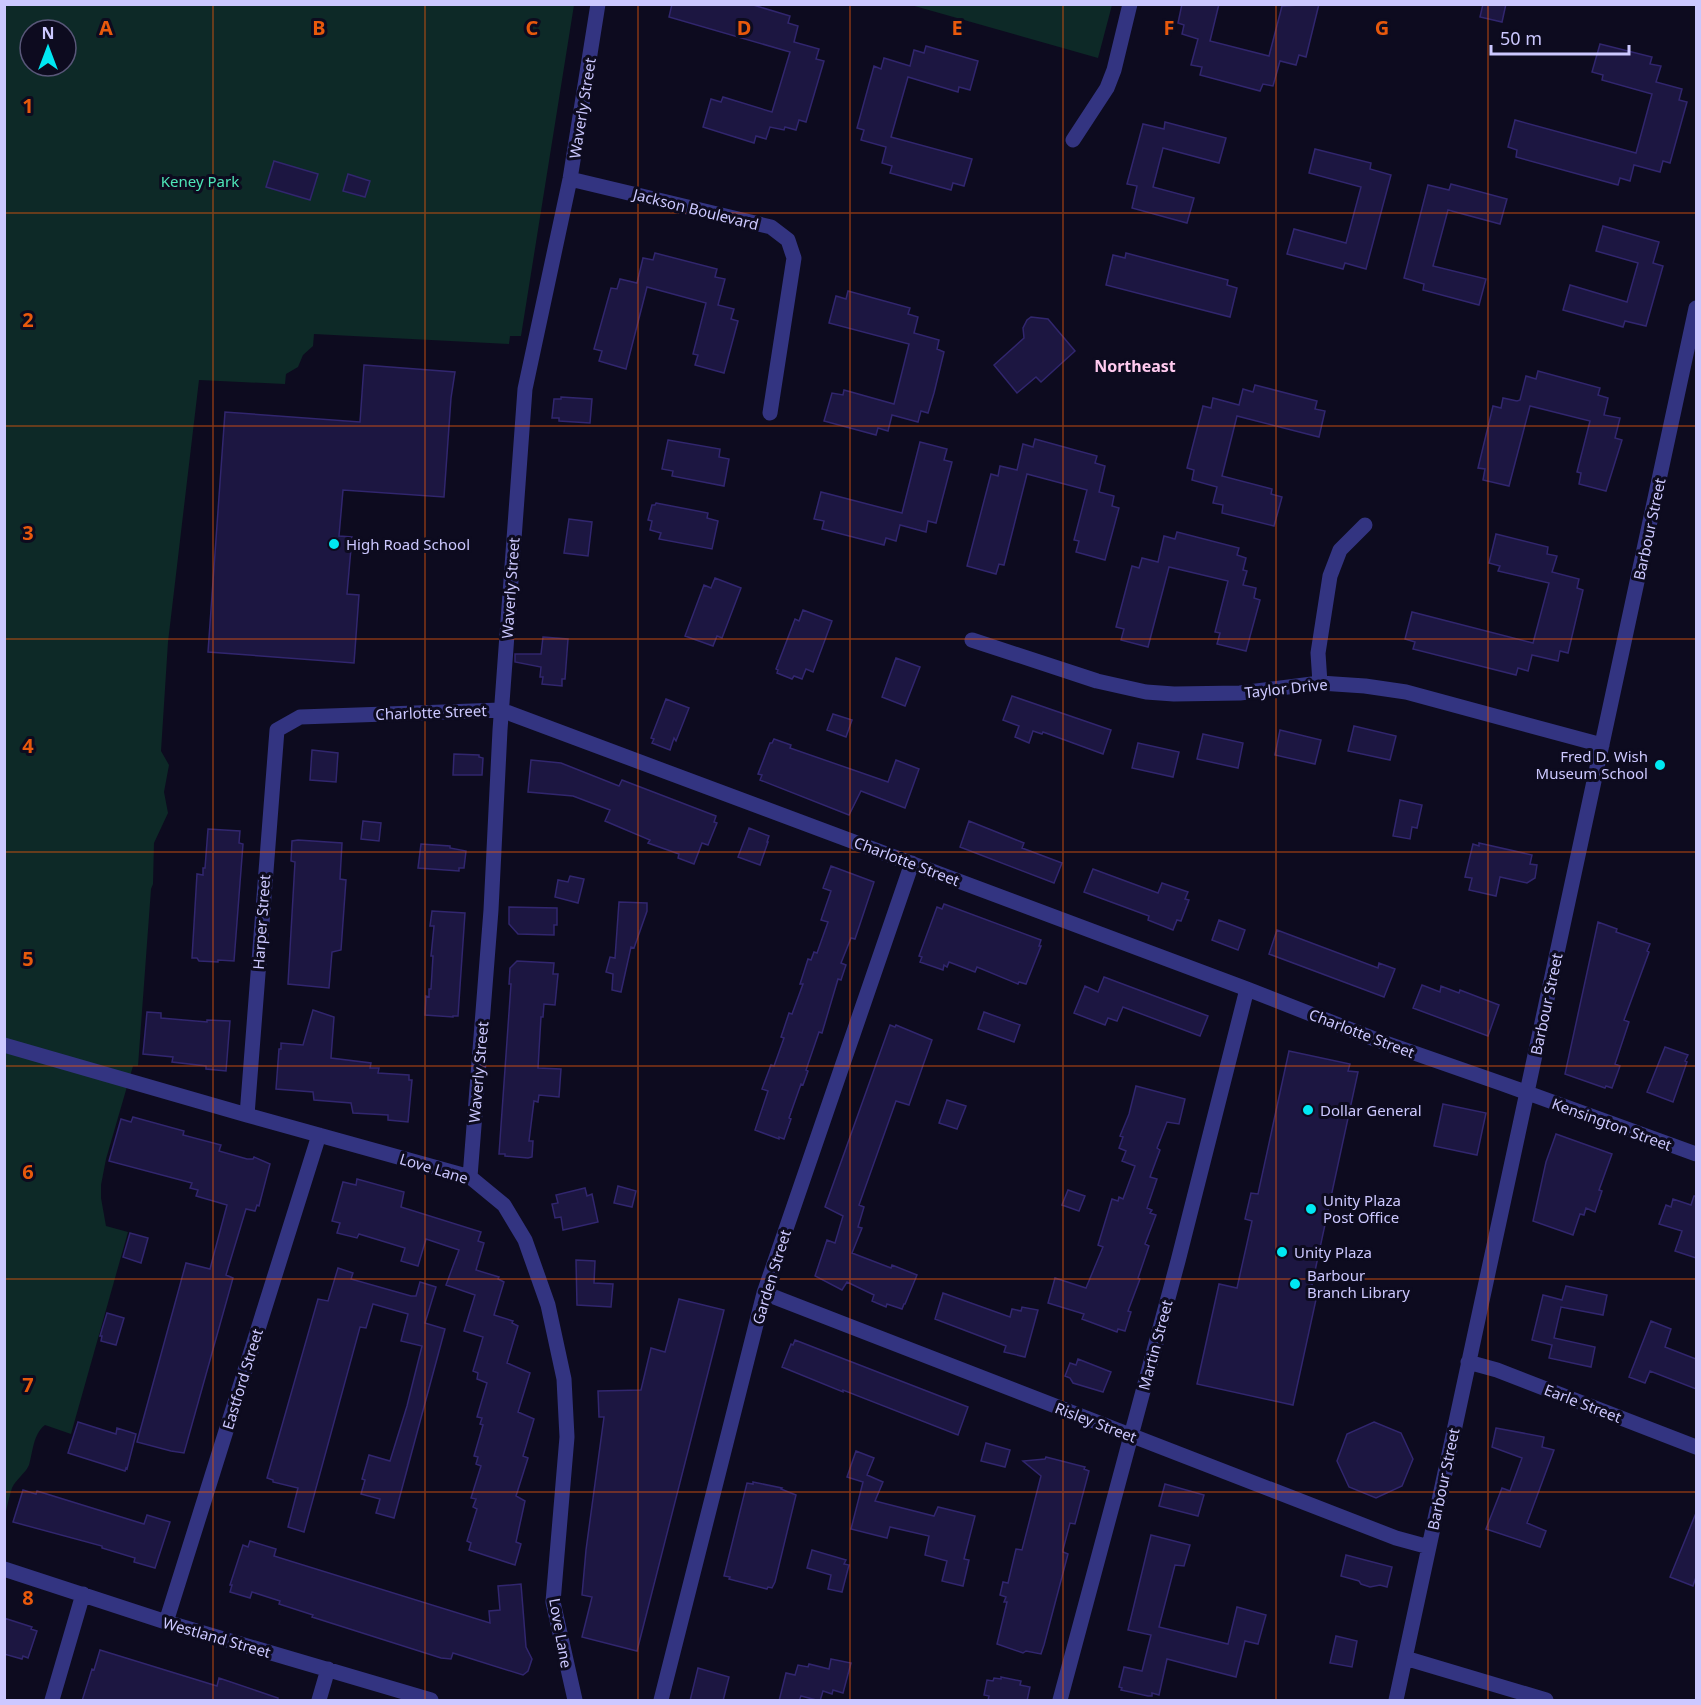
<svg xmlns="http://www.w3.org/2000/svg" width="1701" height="1705" font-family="'Noto Sans',sans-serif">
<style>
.green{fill:#0d2927;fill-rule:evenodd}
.building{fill:#1c1641;stroke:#31266e;stroke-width:1.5}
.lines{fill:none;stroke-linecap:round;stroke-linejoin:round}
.minor{stroke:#333481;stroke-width:15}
.grid{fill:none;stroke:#e8590c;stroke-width:1.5;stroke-opacity:0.55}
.poi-dot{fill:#00e8f3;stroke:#0d0b1f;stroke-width:2}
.labels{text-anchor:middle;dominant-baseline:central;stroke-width:6;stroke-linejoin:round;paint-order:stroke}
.street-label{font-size:15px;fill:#ccc8ff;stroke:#0d0b1f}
.park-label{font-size:15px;fill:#4ee6b8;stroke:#0d0b1f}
.poi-label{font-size:15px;fill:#ccc8ff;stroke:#0d0b1f;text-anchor:start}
.neighbourhood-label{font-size:16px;font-weight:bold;fill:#ffcaef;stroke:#0d0b1f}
.grid-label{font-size:20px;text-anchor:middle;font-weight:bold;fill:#e8590c;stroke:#0d0b1f;stroke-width:6;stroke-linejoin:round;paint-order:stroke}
</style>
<rect width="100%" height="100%" fill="#0d0b1f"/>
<path class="green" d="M5,5H574L521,336H510L509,344L314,334L313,346L303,355L298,367L286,374L285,384L199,380L168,642L161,751L169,765L164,792L168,813L154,843L153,884L151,889L138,1066H133L106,1159L101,1185V1198L106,1226L128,1232L71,1434L45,1425C33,1434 33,1452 29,1465C25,1474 16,1479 12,1488C9,1497 7,1507 5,1516ZM30,30H66V66H30Z
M911,5H1112L1098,58Z"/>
<path class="building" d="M672,4H750L790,16L788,23L798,26L794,42L819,49L816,59L824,61L806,122L799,120L796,130L785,127L784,130L770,127L766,139L756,136L754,143L703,127L711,99L721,102L723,97L772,112L790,52L669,17Z
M1182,4H1219L1210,41L1269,56L1282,6L1319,4L1306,57L1299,55L1296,65L1280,61L1273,86L1263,84L1260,91L1200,75L1202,67L1191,65L1198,39L1182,34L1184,25L1178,23Z
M1483,4H1506L1502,22L1480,17Z
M1600,44L1652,57L1650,64L1661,66L1656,82L1682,89L1679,100L1687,102L1670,163L1663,161L1660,172L1634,165L1630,181L1620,178L1618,185L1516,157L1517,150L1508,147L1515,120L1636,153L1652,94L1602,80L1603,75L1592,72Z
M926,46L978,61L970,90L959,87L958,92L908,77L891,137L972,159L964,186L953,183L951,190L890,173L892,166L882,163L886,147L861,140L864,130L857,128L874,66L881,69L884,58L910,66L914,50L924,53Z
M1165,122L1226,138L1219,163L1163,148L1153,187L1194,198L1187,223L1132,208L1137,186L1127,184L1143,124L1164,129Z
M1315,149L1371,163L1370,169L1391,175L1366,269L1345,263L1343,269L1287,254L1294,229L1346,243L1361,187L1309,173Z
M274,161L318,174L310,200L266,187Z
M348,174L370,181L365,197L343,191Z
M1451,184L1507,199L1500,224L1448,210L1433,266L1486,279L1479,305L1423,290L1424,284L1404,278L1428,185L1449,190Z
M1603,226L1659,242L1653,263L1663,266L1646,326L1625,321L1623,327L1563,310L1570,285L1627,302L1638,263L1596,251Z
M655,253L717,269L715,277L725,279L718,305L734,309L731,319L738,321L724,373L695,365L698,355L693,354L706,303L647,287L626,369L599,361L602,351L594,349L611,288L617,289L620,279L637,283L643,258L653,260Z
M1126,253L1228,280L1227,285L1237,288L1230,317L1106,285L1113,255L1125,258Z
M848,291L910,308L908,314L918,317L914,333L939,340L937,349L944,352L934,393L928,413L921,411L918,422L892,415L888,431L878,428L876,435L824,421L832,393L843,395L844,390L894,404L909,344L829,323L836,296L846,299Z
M1031,317L1048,319L1075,351L1041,382L1036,377L1017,393L994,365L1024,338L1023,328L1027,320Z
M364,365L455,372L451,398L444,497L343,490L339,536L352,537L347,594L359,595L354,663L208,652L225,412L360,422Z
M1538,371L1600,388L1598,395L1608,398L1604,415L1620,418L1615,438L1622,440L1606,491L1579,484L1581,473L1577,472L1590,421L1530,406L1509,486L1483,480L1485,469L1478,468L1493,406L1501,408L1503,398L1517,401L1520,400L1526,376L1536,379Z
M1255,385L1317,401L1315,409L1325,411L1319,437L1237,416L1222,476L1272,489L1271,494L1282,497L1274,526L1222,513L1223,505L1213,503L1217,487L1192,480L1194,470L1187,468L1203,406L1211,408L1213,398L1239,405L1243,389L1253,392Z
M561,397L592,399L590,423L559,421V418H552L554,399H561Z
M1035,439L1097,456L1095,463L1105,466L1099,492L1114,496L1112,506L1119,508L1105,560L1076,552L1079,541L1074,540L1087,490L1027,474L1004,565L999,564L996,574L967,566L991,474L998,476L1000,466L1017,470L1023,444L1033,447Z
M668,440L720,449L719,457L729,459L724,486L672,476L673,471L662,469Z
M920,442L947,449L944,460L952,462L936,523L928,521L926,532L900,525L896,541L886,538L884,545L822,529L824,521L814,519L821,492L902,513Z
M656,503L708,513L707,518L718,521L712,549L659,539L661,533L650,530L652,521L648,520L652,505H655Z
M569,519L592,522L588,556L564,553Z
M1177,532L1239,548L1237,555L1246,558L1243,570L1247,571L1243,585L1256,588L1254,598L1260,600L1246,651L1217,644L1220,633L1215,632L1228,581L1169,567L1148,647L1121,640L1124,629L1116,627L1132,566L1139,568L1142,558L1158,562L1164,536L1175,539Z
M1496,534L1548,547L1547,554L1557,556L1552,572L1579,579L1577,588L1583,590L1568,653L1560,651L1558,661L1532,655L1528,671L1518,668L1516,675L1413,649L1415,642L1405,639L1412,612L1533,643L1549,583L1498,571L1500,566L1489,563Z
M715,578L741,588L722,638L717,636L713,646L685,636L704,585L711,588Z
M803,610L832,621L813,672L806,669L802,679L794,676L792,679L777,673L778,670L776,669L795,619L799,621Z
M543,637L568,639L565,679H562V686L542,684L543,677H540L541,667L515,662V654H541Z
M896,658L920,667L905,706L882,697Z
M1012,696L1111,730L1103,754L1043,732L1042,734L1033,731L1029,743L1015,737L1019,726L1003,720Z
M666,699L689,708L676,741L674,738L670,750L652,743L654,739L651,738Z
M833,714L852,720L846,737L827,730Z
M1354,726L1396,736L1390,760L1348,751Z
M1280,730L1321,740L1315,764L1275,755Z
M1203,734L1243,743L1238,768L1197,759Z
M774,739L791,745L790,748L888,782L896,760L919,769L905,808L861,791L849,815L760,780L762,775L758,774L770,743H772Z
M1138,743L1179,752L1173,777L1132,768Z
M312,750L338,753L336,782L310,780Z
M454,754L479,755V757L483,758L482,775H453Z
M531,760L561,763L619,786L622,780L716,816L714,822L717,823L708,845L702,843L694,864L678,858L679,854L648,843L650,840L605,821L610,810L573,796L528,792Z
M1400,800L1422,805L1417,828L1412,827L1410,839L1393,836Z
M363,821L381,823L379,841L361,839Z
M969,821L1024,843L1022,848L1062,863L1054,883L960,847Z
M749,828L769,836L767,842H768L760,865L738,857Z
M208,829L240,831L239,843L243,844L234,961L218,960V962L199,961L197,958H192L197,874L203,875V868H205Z
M298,840L342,843L340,879L346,880L341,950L332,952L329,988L288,984L295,862L291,861L292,841Z
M1479,843L1532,855L1530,864L1537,865L1535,878L1527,883L1500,877L1496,896L1469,890L1472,878L1465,877L1473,844L1479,846Z
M421,844L450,846V848L466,851L464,868H459V871L418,868Z
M831,866L874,882L855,939L851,938L841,963L846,965L841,980L838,979L822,1033L819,1032L806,1070L808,1071L803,1085L801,1084L789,1118L791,1119L784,1139L779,1137V1139L755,1130L768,1091L762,1089L771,1065L774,1066L784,1038L781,1037L789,1013L792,1014L803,984H800L808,959L811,960L814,952L817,953L828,922L821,920L831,891L823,888Z
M1093,869L1158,893L1162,883L1188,892L1185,899L1189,900L1181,921L1177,920L1173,930L1148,920L1149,916L1084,892Z
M570,876L584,879L578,903L555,897L558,880L568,882Z
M619,902L647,903V911L634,948L631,947L621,992L612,990L613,974L606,972L610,957L615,958Z
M944,904L1041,940L1039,946H1041L1026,984L1019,982L1018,984L977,967L975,972L949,962L947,967L944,965L943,970L920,962L922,957L919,956L937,907L942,909Z
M509,907L557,908V925H554V935L518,934L509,924Z
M432,911L465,913L458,1016H453V1017L425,1015L426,996L429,997V989H431L433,956H431L434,926H430Z
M1219,920L1245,930L1238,950L1212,940Z
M1598,922L1617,929L1616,932L1650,944L1647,951L1649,952L1624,1020L1629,1022L1615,1064L1620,1066L1612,1088L1606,1086L1605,1088L1565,1074Z
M1277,930L1378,968L1379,963L1395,969L1384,997L1269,954Z
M517,961L554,963L553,974H558L555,1005L544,1004L543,1017H541L538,1068L561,1069L559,1097L539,1095L538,1102L534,1101L529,1141H533L532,1157L528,1158L505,1156V1154H499L511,984H509L510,968Z
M1104,977L1208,1016L1200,1036L1123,1007L1117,1021L1108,1018L1105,1025L1074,1013L1085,986L1098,992Z
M1422,985L1440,992L1441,986L1459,993L1460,990L1499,1005L1488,1036L1413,1008Z
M313,1010L334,1017L331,1058L371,1063L370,1068H379L378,1073L409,1075V1080H412L408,1122L388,1120V1115L353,1113L351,1103L314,1100L313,1092L276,1089L279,1049H281V1043L303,1045Z
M147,1012L161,1013V1018L207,1022V1020L230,1021L226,1071L206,1069V1066L172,1062L173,1057L143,1054Z
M984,1012L1020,1025L1014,1042L978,1029Z
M890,1025L895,1027L896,1025L932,1040L909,1105L896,1101L859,1205L864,1207L858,1227L862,1228L852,1253L891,1268L892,1265L917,1275L905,1304H904L902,1309L887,1304L886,1307L872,1301L874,1295L847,1282L842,1290L815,1276L827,1240L835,1243L843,1216L825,1207Z
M1665,1047L1688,1055L1685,1061L1687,1062L1673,1102L1647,1092Z
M1289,1051L1350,1064L1348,1071L1358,1072L1310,1294L1317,1295L1293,1405L1197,1384L1219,1284L1237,1288L1252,1221L1245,1219L1251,1193L1258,1194Z
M1136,1086L1185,1099L1179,1124L1167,1122L1157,1148L1160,1150L1150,1177L1157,1179L1147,1208L1152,1210L1150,1213L1156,1215L1145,1244L1149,1246L1138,1278L1140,1279L1128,1311L1131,1312L1125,1331L1118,1329L1117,1332L1082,1319L1084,1314L1048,1303L1055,1278L1086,1288L1103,1247L1098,1245L1112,1199L1118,1201L1119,1197L1123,1199L1135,1166L1122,1161L1126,1151L1119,1148L1123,1137L1120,1136L1129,1114Z
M947,1100L966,1106L957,1129L939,1123Z
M1443,1104L1486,1113L1477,1155L1434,1146Z
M133,1117L184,1131L183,1135L221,1145L219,1151L247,1159H253L254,1157L270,1164L259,1206L257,1205L255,1211L246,1209L226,1275L233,1278L184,1453L171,1451L137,1442L186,1263L210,1269L227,1205L196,1196L198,1190L190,1188L192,1183L109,1161L121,1119L131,1122Z
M1556,1134L1612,1154L1599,1190L1602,1191L1595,1212L1586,1208L1584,1215L1580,1214L1573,1235L1533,1221L1546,1162Z
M357,1179L404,1192L401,1207L481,1232L478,1241L484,1243L476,1270L499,1277L498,1279L504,1282L494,1315L513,1321L512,1323L518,1326L507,1363L530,1373L518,1412L534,1419L523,1456L528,1458L516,1496L525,1501L516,1542L521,1544L515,1565L469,1550L471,1543L467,1541L477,1509L473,1507L476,1499L471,1498L481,1466L476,1464L478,1457L474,1456L483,1425L480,1424L482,1418L477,1417L487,1383L477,1379L478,1373L473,1371L483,1337L464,1331L475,1295L446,1285L459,1250L426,1239L418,1266L401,1261L405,1248L359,1234L357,1238L337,1233L340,1223L332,1221L343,1182L356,1185Z
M618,1186L636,1191L632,1207L614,1203Z
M585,1188L587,1196L592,1194L598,1222L563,1230L561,1217L555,1218L552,1204L558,1203L556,1195Z
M1068,1190L1085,1196L1079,1211L1062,1205Z
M1694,1196H1696V1258L1675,1251L1682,1231L1659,1224L1666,1205L1671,1207L1673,1199L1691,1205Z
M130,1233L148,1238L141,1263L123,1257Z
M576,1260L595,1261L594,1283L613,1284L611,1307L577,1305Z
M338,1268L353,1273L351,1279L411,1296H416L420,1282L436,1287L425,1323L445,1329L394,1518L376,1513L380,1499L361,1494L365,1480L362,1479L369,1455L390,1461L407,1406L422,1346L401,1341L408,1314L373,1304L366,1328L360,1327L304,1532L288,1527L298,1488L273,1482V1480L267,1478L318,1299L328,1301Z
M1566,1286L1607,1295L1603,1315L1561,1307L1554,1338L1595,1347L1591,1367L1549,1358L1552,1345L1532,1340L1543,1295L1562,1300Z
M943,1293L1010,1317L1012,1309L1021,1311L1022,1307L1038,1310L1025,1357L1004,1352L1006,1346L935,1319Z
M679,1299L724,1310L637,1651L582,1637L592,1597L582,1595L586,1550L604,1417H599L598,1391L641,1390L651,1348L665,1352Z
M107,1313L124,1318L116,1345L101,1341L102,1336H100Z
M1651,1321L1671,1329L1665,1347L1696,1359V1389L1650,1371L1645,1383L1629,1377Z
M795,1340L968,1407L958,1435L843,1390V1392L782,1367L791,1344L793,1345Z
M1078,1359L1111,1372L1103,1392L1073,1383L1070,1378L1065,1376L1070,1363L1076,1365Z
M78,1422L116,1434L117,1428L136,1434L127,1469L126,1468L125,1471L68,1453Z
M1374,1422L1401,1433L1413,1459L1402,1486L1376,1498L1349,1487L1337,1461L1347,1434Z
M1496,1428L1544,1437L1542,1447L1554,1450L1527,1523L1546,1531L1540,1547L1486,1529L1502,1488L1510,1491L1522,1458L1492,1447Z
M986,1443L1010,1450L1005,1467L981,1461Z
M856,1451L874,1458L867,1475L883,1482L875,1501L934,1516L938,1507L975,1516L964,1559L969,1560L963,1586L942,1581L947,1561L925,1555L929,1536L890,1527L887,1538L851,1529L863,1482L847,1477Z
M1046,1457L1085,1467L1084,1469L1089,1471L1075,1524L1070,1523L1063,1550V1552L1068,1554L1044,1645L1041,1654L1026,1651L1023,1653L997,1644L1007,1602H1004L1006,1597L1000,1595L1003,1582L1008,1583L1016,1549L1022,1550L1041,1476L1023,1461L1045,1459Z
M753,1482L782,1488L781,1489L796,1495L775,1582L772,1588L768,1587L767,1589L729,1579L730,1577L724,1576L747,1483L753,1484Z
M1165,1484L1204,1495L1198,1516L1159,1506Z
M23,1490L36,1494L37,1491L144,1524L147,1515L170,1522L155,1568L134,1562L135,1558L102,1548V1546L13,1522Z
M1696,1513V1577L1693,1586L1670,1577Z
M1151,1535L1190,1545L1184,1566L1175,1565L1159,1627L1228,1644L1237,1607L1266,1615L1258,1644L1245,1641L1236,1677L1167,1659L1159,1695L1152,1693V1696H1148L1121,1690L1122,1688L1119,1687L1124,1667L1142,1671L1151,1635L1128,1630Z
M250,1541L276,1549L274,1556L490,1623L489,1611L500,1610L498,1586L521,1584L526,1647L532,1659L528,1671L523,1675L453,1653L451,1659L441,1658L312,1617L313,1615L279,1604L280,1601L252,1592L250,1598L230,1592L232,1585H230L243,1545L248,1547Z
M812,1550L846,1560L844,1564L849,1565L842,1592L828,1589L831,1575L807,1568Z
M1346,1555L1392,1567L1387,1587L1380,1585L1370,1587L1361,1584L1359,1581L1341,1576Z
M4,1618L32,1627L31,1629L37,1631L28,1658L23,1656L22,1659L4,1654Z
M1336,1636L1357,1641L1352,1667L1330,1663Z
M100,1650L217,1686L219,1678L278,1698V1701H82L92,1669L94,1670Z
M831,1659L851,1663L843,1693L833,1690L832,1694L823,1691L820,1701L801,1696L799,1701H779L786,1673L795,1675L798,1665L808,1667L809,1664L829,1669Z
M698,1668L729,1677L723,1701H690Z
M1001,1677L1021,1681L1020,1685L1030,1687L1027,1701L988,1700L989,1696L984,1695L987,1680L993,1681L994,1678L1001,1679Z"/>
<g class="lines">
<path class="minor" d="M1073,140L1107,88L1114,70L1130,4
M570,179L771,227L788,240L794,258L770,413
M972,640L1097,681L1146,692L1174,694L1240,693L1320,683L1365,686L1406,692L1602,745
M1320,683L1318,653L1330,576L1340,550L1365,525
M4,1045L247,1115L470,1177L504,1205L525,1240L548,1305L564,1379L567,1437L553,1602L575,1700
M247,1115L277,730L300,717L501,710L1247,989L1377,1040L1503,1084L1696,1154
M470,1177L491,910L500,730L525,389L570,179L598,4
M764,1293L1396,1538L1429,1547
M1468,1362L1497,1370L1696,1447
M4,1569L166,1622L431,1700
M166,1622L319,1135
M1405,1658L1546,1700
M52,1700L83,1594
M319,1700L328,1669
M661,1700L764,1293L912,863
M1060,1700L1178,1261L1247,989
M1396,1700L1696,308"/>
</g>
<path class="grid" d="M213,4V1700M425,4V1700M638,4V1700M850,4V1700M1063,4V1700M1276,4V1700M1488,4V1700M4,213H1696M4,426H1696M4,639H1696M4,852H1696M4,1066H1696M4,1279H1696M4,1492H1696"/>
<g class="poi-dot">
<circle cx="334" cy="544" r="6"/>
<circle cx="1660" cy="765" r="6"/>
<circle cx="1308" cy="1110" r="6"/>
<circle cx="1311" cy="1209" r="6"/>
<circle cx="1282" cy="1252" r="6"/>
<circle cx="1295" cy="1284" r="6"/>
</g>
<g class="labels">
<g class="street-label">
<text transform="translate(582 108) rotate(-81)">Waverly Street</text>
<text transform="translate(696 209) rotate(14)">Jackson Boulevard</text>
<text transform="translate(1649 529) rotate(-78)">Barbour Street</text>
<text transform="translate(510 588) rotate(-86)">Waverly Street</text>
<text transform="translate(1286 688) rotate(-6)">Taylor Drive</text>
<text transform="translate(431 712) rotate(-2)">Charlotte Street</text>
<text transform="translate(907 861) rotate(21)">Charlotte Street</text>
<text transform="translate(261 922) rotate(-86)">Harper Street</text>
<text transform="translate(1546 1004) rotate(-78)">Barbour Street</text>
<text transform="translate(1362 1033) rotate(21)">Charlotte Street</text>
<text transform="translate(478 1072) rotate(-85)">Waverly Street</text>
<text transform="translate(1612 1124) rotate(20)">Kensington Street</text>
<text transform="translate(434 1168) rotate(17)">Love Lane</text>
<text transform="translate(771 1277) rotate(-73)">Garden Street</text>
<text transform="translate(1155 1345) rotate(-75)">Martin Street</text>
<text transform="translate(242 1379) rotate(-73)">Eastford Street</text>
<text transform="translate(1583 1403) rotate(21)">Earle Street</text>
<text transform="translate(1096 1422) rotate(21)">Risley Street</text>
<text transform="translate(1443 1479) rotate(-78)">Barbour Street</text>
<text transform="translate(561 1633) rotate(80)">Love Lane</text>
<text transform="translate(217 1637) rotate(16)">Westland Street</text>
</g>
<g class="park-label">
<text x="200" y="181">Keney Park</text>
</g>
<g class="poi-label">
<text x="346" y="544">High Road School</text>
<text x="1648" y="756" text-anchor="end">Fred D. Wish<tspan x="1648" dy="17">Museum School</tspan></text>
<text x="1320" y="1110">Dollar General</text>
<text x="1323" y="1200">Unity Plaza<tspan x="1323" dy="17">Post Office</tspan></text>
<text x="1294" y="1252">Unity Plaza</text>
<text x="1307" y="1275">Barbour<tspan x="1307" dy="17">Branch Library</tspan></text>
</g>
<g class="neighbourhood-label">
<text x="1135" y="366">Northeast</text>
</g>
</g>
<g class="grid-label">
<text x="106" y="35">A</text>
<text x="319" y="35">B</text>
<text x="532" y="35">C</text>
<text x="744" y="35">D</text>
<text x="957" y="35">E</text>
<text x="1169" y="35">F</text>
<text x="1382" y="35">G</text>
<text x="28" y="113">1</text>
<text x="28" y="327">2</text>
<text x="28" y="540">3</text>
<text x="28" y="753">4</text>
<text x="28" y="966">5</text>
<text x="28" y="1179">6</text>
<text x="28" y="1392">7</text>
<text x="28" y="1605">8</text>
</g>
<rect width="1701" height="1705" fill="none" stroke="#ccc8ff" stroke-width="12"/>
<g transform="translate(48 48)"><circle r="28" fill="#0d0b1f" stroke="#595779" stroke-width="1.5"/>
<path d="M0-4.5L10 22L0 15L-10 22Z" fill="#00e8f3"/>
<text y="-9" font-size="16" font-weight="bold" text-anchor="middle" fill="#ccc8ff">N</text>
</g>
<path d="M1491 45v9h138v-9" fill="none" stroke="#ccc8ff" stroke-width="3"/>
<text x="1500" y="45" font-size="18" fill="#ccc8ff" stroke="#0d0b1f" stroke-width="4.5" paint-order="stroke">50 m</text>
</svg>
